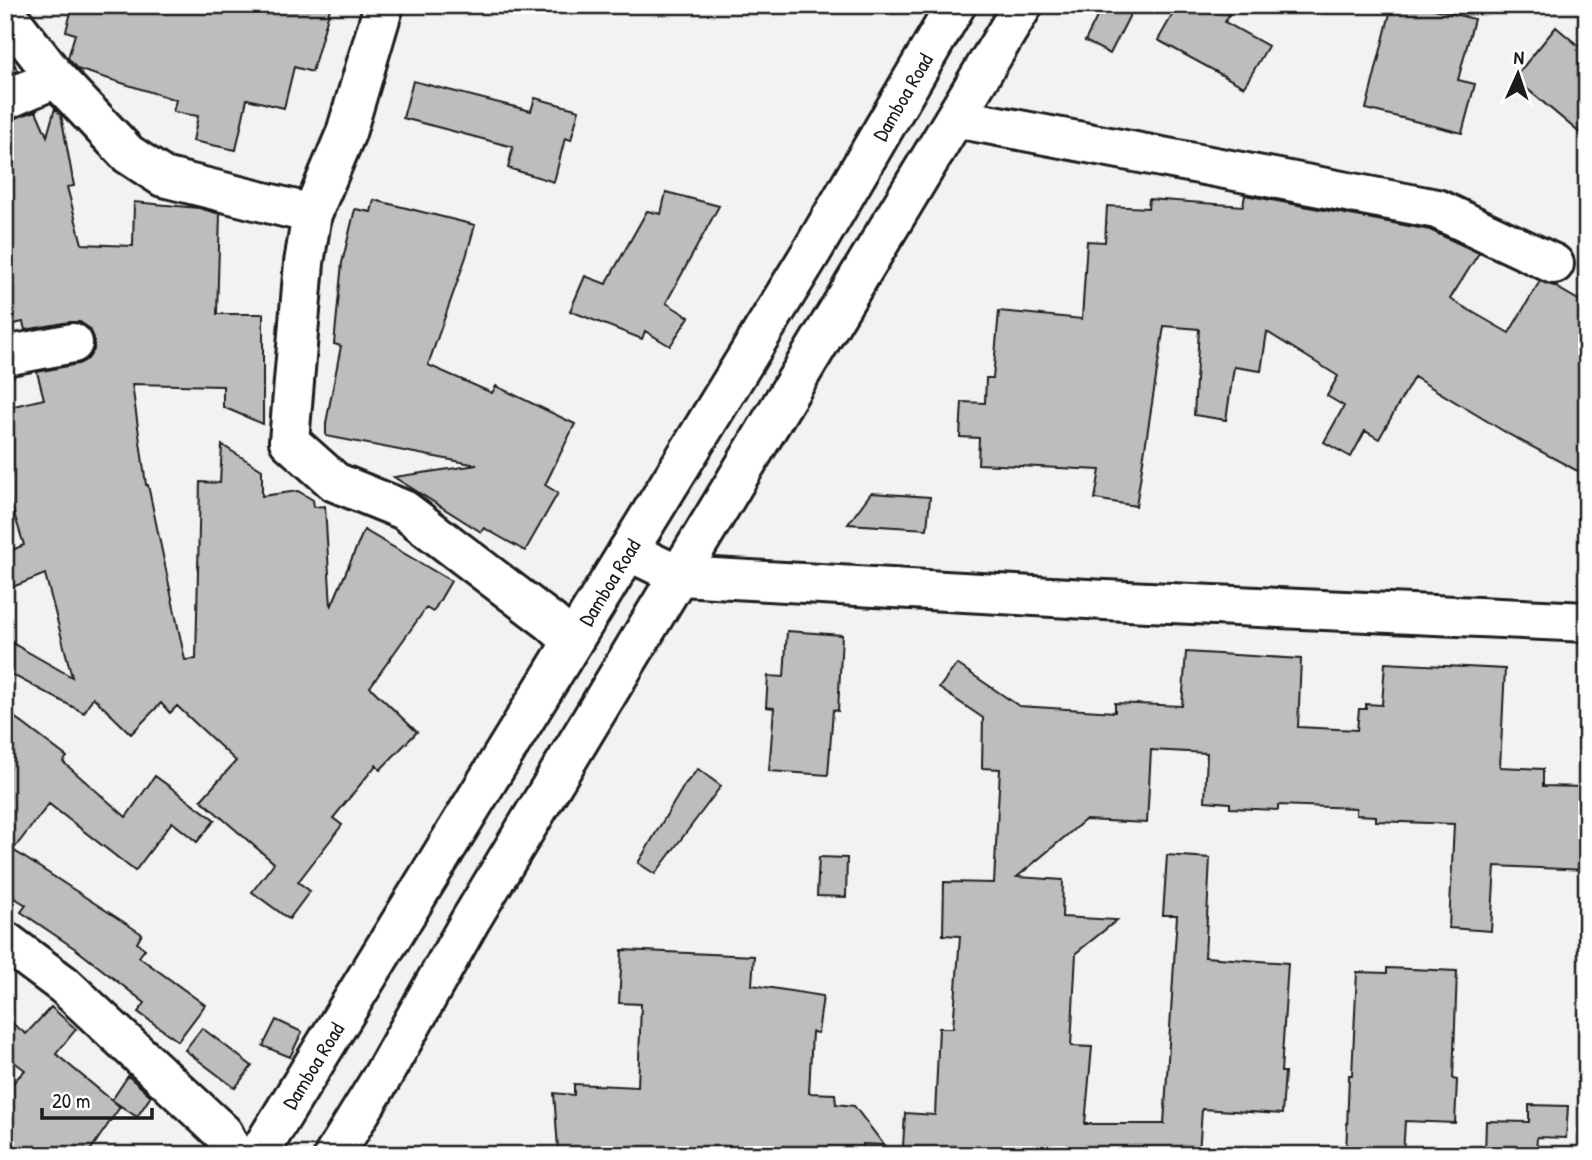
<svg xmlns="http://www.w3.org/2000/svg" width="1592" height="1160" font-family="'Patrick Hand',sans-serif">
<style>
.building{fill:#bdbdbd;stroke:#1c1c1c;stroke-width:2}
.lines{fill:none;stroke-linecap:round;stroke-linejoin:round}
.minor-casing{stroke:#1c1c1c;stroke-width:44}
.major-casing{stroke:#1c1c1c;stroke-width:44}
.minor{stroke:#fff;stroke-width:38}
.major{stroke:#fff;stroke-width:38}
.labels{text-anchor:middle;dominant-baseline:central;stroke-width:5;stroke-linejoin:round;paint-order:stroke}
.street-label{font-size:21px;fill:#1c1c1c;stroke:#fff}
</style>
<rect width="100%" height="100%" fill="#f2f2f2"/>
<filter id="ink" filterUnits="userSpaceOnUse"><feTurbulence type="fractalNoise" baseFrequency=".0143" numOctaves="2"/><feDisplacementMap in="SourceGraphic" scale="14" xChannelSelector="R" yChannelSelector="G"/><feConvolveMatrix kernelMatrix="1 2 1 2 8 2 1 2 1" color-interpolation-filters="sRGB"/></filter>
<g filter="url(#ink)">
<path class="building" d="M73,5H331L312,72L294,67L284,108L247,99L236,150L193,141L198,116L173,112L176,100L77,69L68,58L75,34L66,31Z
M1103,5H1135L1110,54L1085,41Z
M1178,5H1234L1225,22L1268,46L1244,87L1158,40Z
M1392,5H1419L1474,19L1458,80L1475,84L1462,133L1366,109Z
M1556,27L1587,53V139L1514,78Z
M5,48L18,71L5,76Z
M413,81L531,111L535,98L579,110L571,140L565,138L554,182L508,168L513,147L403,118Z
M55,108L61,115L74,186L67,187L82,244L133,246L134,202L199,208L220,214L217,314H263V424L223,407V386L132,384L146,485H148L185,660L196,659L200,482L220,483L222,445L262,470V496L298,491L313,500L314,507L325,506L331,607L364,530L451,581L433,612L426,608L370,687L417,732L380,770L376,765L333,818L342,825L298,882L310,891L289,919L252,892L274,863L201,800L236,761L177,706L170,713L161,703L131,734L93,697L84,713L5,671V639L72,677L45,574L5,590V553L24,545L5,485V408L44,399L37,372L78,364L88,359L94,350V338L90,329L80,322H69L25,330L23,322L5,326V121L36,111L47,136Z
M666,192L719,206L666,303L689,317L670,346L645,331L642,339L570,311L585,276L606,284L647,211L661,214Z
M1245,195L1430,230L1479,253L1450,299L1509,333L1540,281L1554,286L1587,305V476L1510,435L1414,377L1379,439L1365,431L1351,457L1324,442L1344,406L1327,396L1338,376L1267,332L1261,371L1234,367L1226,420L1194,415L1199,329L1164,326L1136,506L1095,499L1100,470L978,464L979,438L960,437L962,402L985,403L986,378H993L999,311L1082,319L1087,241L1105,242L1107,206L1148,208L1149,199L1243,206Z
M374,200L475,225L466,257L428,365L492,393L496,386L575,424L545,485L558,493L525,551L484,528L481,532L394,477L477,465L326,436V423L341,346L334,344L342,263L355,209L371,212Z
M871,493L930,497L927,529L848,524Z
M787,631L842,635L838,711L833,710L828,775L769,771L774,708L766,707L768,676L784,677Z
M1186,652L1301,659L1298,727L1357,730L1359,709H1366V704L1382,705L1385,663L1505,669L1500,767L1543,769V786L1587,787L1586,870L1495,866L1491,931L1449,928L1454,824L1376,821V816L1356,815V808L1278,805V810L1230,808V803L1205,801L1207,753L1151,750L1147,823L1085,820L1017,877L1063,880L1062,917L1117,920L1076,953L1071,1046L1092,1047L1085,1124H1164L1177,915H1163L1167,855L1210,858L1205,957L1288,963L1281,1072H1285L1282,1114L1202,1109L1199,1155H1105L1027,1151L1026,1154L903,1147L905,1113L935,1115L939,1028H953L960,936L943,935L944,882L994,883L1000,769L982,768L983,718L939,688L957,664L1019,706L1115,712V703L1182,706Z
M5,710L67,757L63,762L126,817L155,776L215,820L197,842L172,822L135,871L49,804L13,850L142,934L137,943L145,949L139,957L205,1005L178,1041L138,1012L145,1003L77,950L21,912L26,905L5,892Z
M698,769L721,786L655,874L638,863L685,784Z
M819,857L847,858L846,897L817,896Z
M622,950L754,956L752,985L823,996L818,1033L812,1032L809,1093L835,1094L836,1104L854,1106L884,1145L863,1144L862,1155L558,1149L554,1093L574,1095V1084L638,1087L641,1004L619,1003Z
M1387,968L1457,971L1453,1079L1457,1080L1455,1123L1405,1121L1403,1155H1346L1349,1075H1352L1357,972L1387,973Z
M51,1007L76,1029L56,1054L120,1107L87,1155H5V1091L25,1070L5,1055V1018L26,1034Z
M276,1020L302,1032L290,1057L263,1046Z
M202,1028L252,1066L235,1088L185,1050Z
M128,1076L151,1096L137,1117L112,1100Z
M1529,1105L1568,1106L1566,1138L1537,1137L1536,1155H1485L1486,1121L1529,1122Z"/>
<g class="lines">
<defs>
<path id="minor" d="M384,5L346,133L312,214L304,263L289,441L335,482L404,510L551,622L572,641
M5,12L56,78L128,154L163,177L312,214
M5,100L56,78
M956,118L1437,209L1554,264
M5,356L73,343
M628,551L680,576L1105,600L1587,622
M5,941L64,985L223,1133L234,1155"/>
<g id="major">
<path id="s1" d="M258,1155L812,251L956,5"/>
<path d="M334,1155L382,1077L470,921L1023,5"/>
</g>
</defs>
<use href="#minor" class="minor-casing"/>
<use href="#major" class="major-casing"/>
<use href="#minor" class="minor"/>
<use href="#major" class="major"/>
</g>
</g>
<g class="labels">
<g class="street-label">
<text stroke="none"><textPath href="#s1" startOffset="1239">Damboa Road</textPath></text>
<text stroke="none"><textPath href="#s1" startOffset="672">Damboa Road</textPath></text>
<text stroke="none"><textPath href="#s1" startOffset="105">Damboa Road</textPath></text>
</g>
</g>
<rect width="1592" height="1160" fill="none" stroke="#fff" stroke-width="28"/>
<rect x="14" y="14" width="1564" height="1132" fill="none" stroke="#1c1c1c" stroke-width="2.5" filter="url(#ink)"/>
<g transform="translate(1518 74) rotate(3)" stroke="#ffffff" stroke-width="5" paint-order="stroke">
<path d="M0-5L12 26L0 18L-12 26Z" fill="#1c1c1c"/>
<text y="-10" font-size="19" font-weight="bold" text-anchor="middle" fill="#1c1c1c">N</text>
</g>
<path d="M42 1108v10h110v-10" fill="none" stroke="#1c1c1c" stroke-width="3.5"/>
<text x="52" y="1108" font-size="21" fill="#1c1c1c" stroke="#ffffff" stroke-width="5" paint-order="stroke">20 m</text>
</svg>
